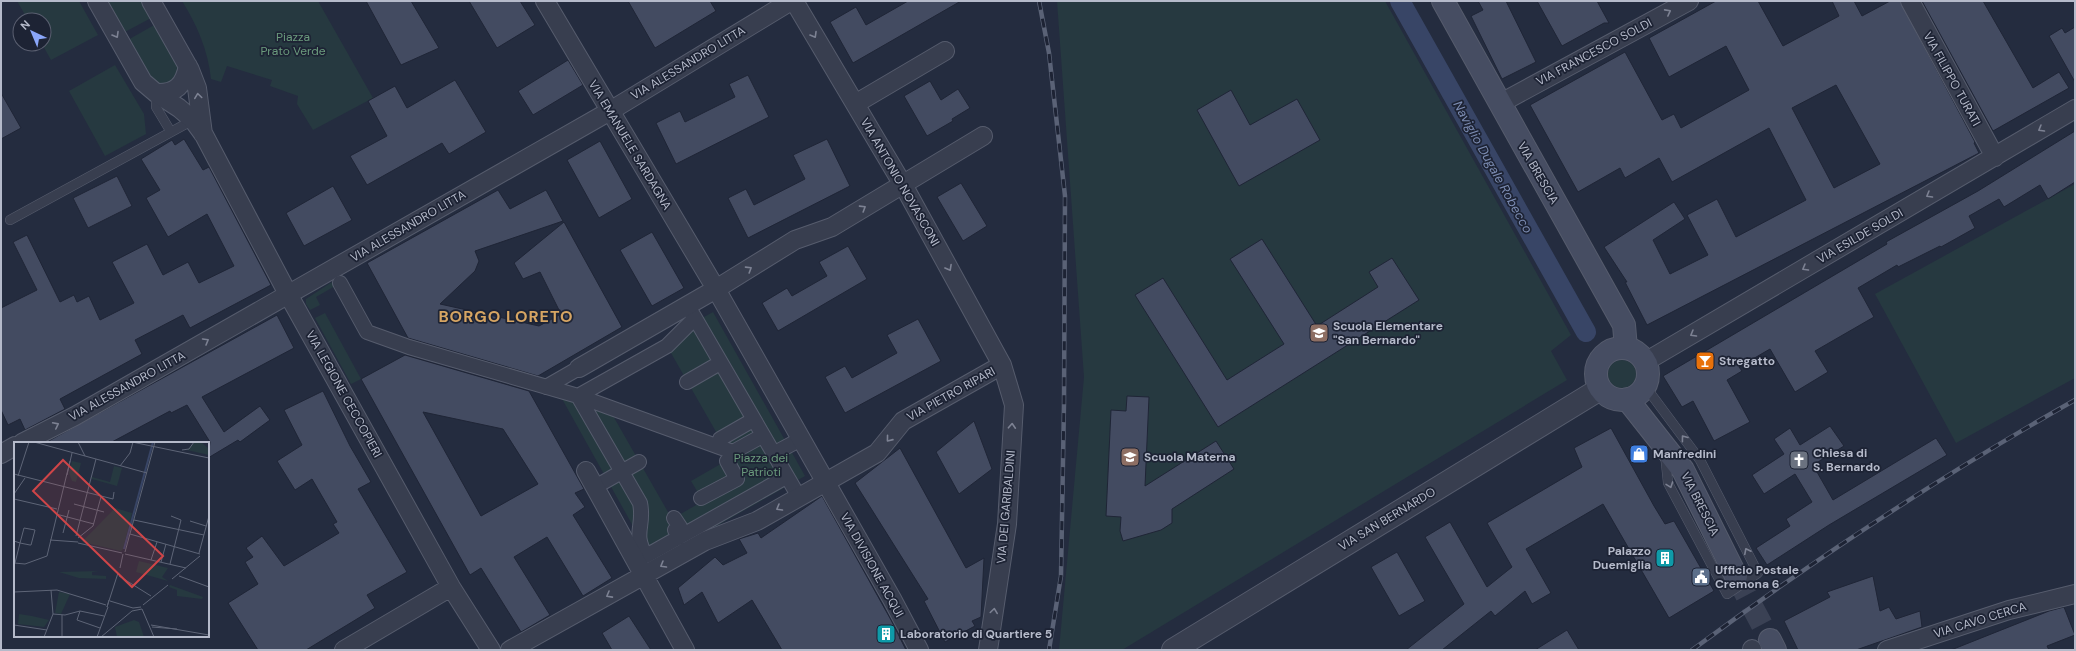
<svg xmlns="http://www.w3.org/2000/svg" width="2076" height="651" font-family="'DM Sans',sans-serif">
<style>
.green{fill:#263940;fill-rule:evenodd}
.lines{fill:none;stroke-linecap:round;stroke-linejoin:round}
.canal{stroke:#384566;stroke-width:20}
.building{fill:#434b61;stroke:#1f2536;fill-rule:evenodd}
.secondary-tunnel{stroke:#3a4154;stroke-width:22;stroke-dasharray:22 11;stroke-linecap:butt}
.service-casing{stroke:#565c6d;stroke-width:10}
.pedestrian-casing{stroke:#565c6d;stroke-width:16}
.minor-casing{stroke:#565c6d;stroke-width:20}
.tertiary-casing{stroke:#565c6d;stroke-width:24}
.secondary-casing{stroke:#565c6d;stroke-width:24}
.service{stroke:#383e4f;stroke-width:9}
.pedestrian{stroke:#383e4f;stroke-width:14}
.minor{stroke:#383e4f;stroke-width:18}
.tertiary{stroke:#383e4f;stroke-width:22}
.secondary{stroke:#464d62;stroke-width:22}
.rail-casing{stroke:#5a6276;stroke-width:4.5}
.rail{stroke:#1d2334;stroke-width:3;stroke-dasharray:9;stroke-linecap:butt}
.oneway{stroke:#7d8293}
.labels{text-anchor:middle;dominant-baseline:central;stroke-width:3.5;stroke-linejoin:round;paint-order:stroke}
.park-label{font-size:12px;fill:#6b9b7d;stroke:#1d2334}
.street-label{font-size:12px;fill:#b5baca;stroke:#1d2334}
.poi-label{font-size:12px;font-weight:bold;fill:#b5baca;stroke:#1d2334;text-anchor:start}
.water-label{font-size:13px;font-style:italic;fill:#7c8cb2;stroke:#1d2334}
.district-label{font-size:16px;font-weight:bold;letter-spacing:1px;fill:#d6a563;stroke:#1d2334}
.inset-river{fill:none;stroke:#384566;stroke-width:2}
.inset-road{fill:none;stroke:#5e6577;stroke-width:1}
.view{fill:#cf4548;fill-opacity:0.15;stroke:#cf4548;stroke-width:2}
.inset-edge{fill:none;stroke:#b5baca;stroke-width:2}
</style>
<rect width="100%" height="100%" fill="#242c3f"/>
<path class="green" d="M17,1H79L98,35L51,60L42,44H44V20H28Z
M104,1H144L153,17L123,33Z
M182,1H318L373,98L313,130L297,104L298,96L270,86L272,80L227,66L221,82L211,79C208,50 197,25 182,1Z
M1057,1H1385L1571,335L1551,351L1567,380L1122,650H1059L1084,377Z
M156,24L180,63L181,74L168,86L153,84L126,41Z
M115,65L144,114L146,134L105,156L69,91Z
M2075,184V378L1956,443L1875,294Z
M332,282L335,286L316,297L320,305L310,310L306,304V299Z
M713,312L805,476L653,562L561,397ZM667,346L731,458L691,481L703,501L672,519L608,407L578,396Z
M325,313L361,379L351,384L315,318Z
M1608 374a14 14 0 1 1 28 0a14 14 0 1 1-28 0Z"/>
<g class="lines">
<path class="canal" d="M1400,1L1586,332"/>
</g>
<path class="building" d="M366,1H411L439,48L401,65Z
M469,1H520L535,25L497,48Z
M628,1H710L716,11L655,48Z
M908,1H961L853,63L830,22L856,7L866,25Z
M1478,1H1506L1536,62L1502,79L1471,16L1483,10Z
M1537,1H1597L1609,23H1604L1562,46Z
M1716,1H1758L1783,46L1839,16L1832,1H1854L1862,16L1890,1H1900L1975,142L1974,143L1979,153L1647,325L1625,282H1627L1604,247L1674,202L1685,219L1653,240L1670,274L1708,255L1687,215L1717,199L1736,237L1806,200L1769,128L1672,182L1659,158L1625,178L1620,168L1578,192L1530,105L1625,52L1662,120L1674,114L1681,128L1749,90L1726,46L1669,77L1649,38ZM1836,85L1880,164L1834,188L1792,108Z
M1922,1H1983L2033,88L2059,72L2069,88L1993,131Z
M2075,27V82L2049,36L2062,28L2065,33Z
M568,60L583,85L533,115L518,91Z
M748,75L769,117L676,164L656,123L680,111L685,122L735,97L729,84Z
M455,80L486,132L449,154L442,143L367,185L350,156L387,136L368,101L395,86L407,108Z
M930,81L941,100L958,89L970,108L952,119L953,121L927,136L904,96Z
M1231,90L1250,125L1297,99L1320,140L1239,186L1197,110Z
M1,93L21,128L1,139Z
M2075,131V182L2048,199L2040,185L2004,207L1999,199L1969,216L1975,228L1941,247L1940,246L1898,267L1897,265L1858,288L1874,317L1815,351L1828,372L1795,392L1770,349L1739,367L1742,371L1727,380L1750,422L1714,441L1693,401L1682,407L1663,376L1887,244L1886,242L1978,191Z
M184,139L203,170L209,167L271,285L190,328L183,315L135,340L142,354L60,399L65,409L25,430L20,419L8,425L1,410V308L37,290L13,242L27,235L60,302L74,295L77,302L89,296L100,320L134,303L112,262L147,244L163,275L188,262L199,283L234,266L207,214L168,237L146,198L160,190L141,159L172,140L175,145Z
M827,139L850,186L748,238L728,198L746,189L754,205L805,179L793,155Z
M600,141L632,199L599,218L567,160Z
M117,176L132,206L88,228L73,198Z
M961,183L987,226L963,241L937,197Z
M333,186L352,220L304,246L286,213Z
M498,190L510,209L546,190L563,221L475,251L479,261L475,271L440,304L539,326L561,314L540,272L523,279L514,263L564,222L622,327L538,376L408,338L367,263Z
M652,232L684,288L652,306L620,250Z
M1262,239L1317,326L1378,287L1369,272L1392,258L1419,300L1218,427L1135,295L1163,278L1227,380L1284,344L1230,259Z
M848,246L867,279L778,331L762,303L787,288L792,296L827,276L819,262Z
M277,315L294,348L202,397L224,432L260,406L270,420L240,442L238,440L208,458L210,442L187,405L171,413L170,411L110,443H45Z
M918,319L941,361L845,413L825,377L845,366L852,378L897,353L887,335Z
M405,355L529,391L584,489L575,493L585,507L573,515L612,578L583,596L547,537L514,557L550,615L521,632L481,568L470,575L361,379ZM423,412L503,429L538,484L481,516Z
M323,391L350,446L371,482L358,489L407,572L367,595L375,608L306,650H258L228,603L258,584L245,562L253,557L246,548L262,536L284,566L339,533L333,524L337,522L312,479L295,490L277,461L302,445L284,410Z
M1127,396L1149,397L1145,486L1216,441L1234,469L1172,509V523L1161,530L1123,541L1120,531L1121,517L1106,516L1111,410L1126,411Z
M974,421L992,469L959,494L936,452Z
M1830,426L1844,446L1813,465L1833,500L1936,438L1947,455L1829,525L1767,565L1756,548L1790,526L1786,519L1812,502L1795,474L1764,494L1752,475L1784,454L1774,439L1790,428L1800,445Z
M1611,428L1654,506L1665,524L1674,521L1714,591L1669,618L1603,504L1526,549L1551,593L1532,604L1525,591L1495,616L1491,611L1442,650H1406L1464,604L1425,537L1450,522L1487,587L1512,567L1487,523L1582,467L1574,448Z
M900,448L966,568L984,558L981,617L972,621L975,626L945,642L924,601L928,599L855,483Z
M822,496L891,620L906,650H782L752,600L718,623L702,592L684,605L678,588L715,557L723,565L747,553L739,539L758,533L761,538Z
M1397,552L1425,601L1399,616L1371,567Z
M1873,576L1880,611L1889,607L1896,619L1920,611L1922,627L1856,650H1798L1784,621L1830,597L1827,592Z
M2064,607L2075,635L2047,646L2049,650H1951L2049,611Z
M629,616L651,650H612L602,633Z
M1567,630L1579,650H1535Z"/>
<g class="lines">
<path class="secondary-tunnel" d="M1736,576L1770,640"/>
<defs>
<path id="service" d="M156,93V107L171,132
M10,220L193,120
M1645,386L1700,460L1758,573L1727,594L1668,483L1665,454"/>
<path id="pedestrian" d="M340,283L367,332L409,347L578,396L733,452L762,436
M688,306L799,497
M687,382L720,363
M546,387L579,368
M578,396L640,503C645,527 632,532 646,556L786,477
M578,396L667,346L695,318
M720,439L753,420
M773,454L801,439
M595,487L639,462
M701,498L737,479L727,461
M674,518L680,527L675,530L679,538"/>
<path id="minor" d="M97,1L143,82L156,93L179,108L193,120L204,135L288,294L451,587L491,650
M151,1L190,70L197,88L203,134
M545,1L716,289L892,599L919,650
M794,1L906,190L1002,365L1014,405L1007,524L988,650
M1910,1L1995,157
M156,93C176,94 184,85 188,66
M855,104L945,51
M1499,104L1689,1
M1645,362L2075,109
M579,368L716,289L795,240L832,227L983,136
M22,443L75,416L610,111L791,1
M1,454L15,446
M586,471L685,650
M1752,649V650
M344,650L451,587
M510,650L705,541L757,521L877,453L903,421L1002,365
M1887,650L2009,610L2075,594"/>
<path id="tertiary" d="M1173,650L1600,389"/>
<path id="secondary" d="M1443,1L1624,325L1626,348
M1596 374a26 26 0 1 1 52 0a26 26 0 1 1-52 0Z
M1627,399L1683,470L1736,576
M1770,640L1775,650"/>
</defs>
<use href="#service" class="service-casing"/>
<use href="#pedestrian" class="pedestrian-casing"/>
<use href="#minor" class="minor-casing"/>
<use href="#tertiary" class="tertiary-casing"/>
<use href="#secondary" class="secondary-casing"/>
<use href="#service" class="service"/>
<use href="#pedestrian" class="pedestrian"/>
<use href="#minor" class="minor"/>
<use href="#tertiary" class="tertiary"/>
<use href="#secondary" class="secondary"/>
<defs>
<path id="rail" d="M1039,1L1049,53L1065,196L1064,403L1061,576L1049,650
M1692,650C1815,559 1942,475 2075,400"/>
</defs>
<use href="#rail" class="rail-casing"/>
<use href="#rail" class="rail"/>
</g>
<defs><path id="oneway-chevron" d="M-2-3.5L2.5 0L-2 3.5" fill="none" stroke-width="1.6" stroke-linecap="round" stroke-linejoin="round"/></defs>
<g class="oneway">
<use href="#oneway-chevron" transform="translate(1668 12) rotate(-28)"/>
<use href="#oneway-chevron" transform="translate(116 35) rotate(60)"/>
<use href="#oneway-chevron" transform="translate(814 35) rotate(60)"/>
<use href="#oneway-chevron" transform="translate(198 96) rotate(-98)"/>
<use href="#oneway-chevron" transform="translate(2041 129) rotate(150)"/>
<use href="#oneway-chevron" transform="translate(1929 195) rotate(150)"/>
<use href="#oneway-chevron" transform="translate(863 208) rotate(-32)"/>
<use href="#oneway-chevron" transform="translate(949 268) rotate(61)"/>
<use href="#oneway-chevron" transform="translate(1805 268) rotate(150)"/>
<use href="#oneway-chevron" transform="translate(749 269) rotate(-32)"/>
<use href="#oneway-chevron" transform="translate(1693 334) rotate(150)"/>
<use href="#oneway-chevron" transform="translate(206 341) rotate(-30)"/>
<use href="#oneway-chevron" transform="translate(56 425) rotate(-27)"/>
<use href="#oneway-chevron" transform="translate(1012 426) rotate(-87)"/>
<use href="#oneway-chevron" transform="translate(1684 438) rotate(-127)"/>
<use href="#oneway-chevron" transform="translate(889 439) rotate(129)"/>
<use href="#oneway-chevron" transform="translate(1670 485) rotate(70)"/>
<use href="#oneway-chevron" transform="translate(779 508) rotate(150)"/>
<use href="#oneway-chevron" transform="translate(1747 551) rotate(-117)"/>
<use href="#oneway-chevron" transform="translate(663 565) rotate(150)"/>
<use href="#oneway-chevron" transform="translate(609 595) rotate(151)"/>
<use href="#oneway-chevron" transform="translate(994 611) rotate(-82)"/>
</g>
<defs>
<symbol id="school-square" viewBox="-11 -11 22 22"><rect x="-9" y="-9" width="18" height="18" rx="4" fill="#8d6e63" stroke="#1d2334"/><path d="M0-5L7-2L0 1L-7-2ZM-4 1L0 2.5L4 1V4Q0 6-4 4Z" fill="#fff"/></symbol>
<symbol id="bar-square" viewBox="-11 -11 22 22"><rect x="-9" y="-9" width="18" height="18" rx="4" fill="#e8710a" stroke="#1d2334"/><path d="M-6-5H6L.8 .8V4.5H3.5V6h-7V4.5H-.8V.8Z" fill="#fff"/></symbol>
<symbol id="shop-square" viewBox="-11 -11 22 22"><rect x="-9" y="-9" width="18" height="18" rx="4" fill="#3f7fe0" stroke="#1d2334"/><path d="M-5-2.5h2.3a2.7 3.5 0 0 1 5.4 0H5L5.5 6h-11ZM-1.5-2.5h3a1.5 2.3 0 0 0-3 0Z" fill="#fff"/></symbol>
<symbol id="church-square" viewBox="-11 -11 22 22"><rect x="-9" y="-9" width="18" height="18" rx="4" fill="#6b7280" stroke="#1d2334"/><path d="M-1.2-6h2.4v3.5h3.3v2.4h-3.3V6h-2.4V-.1h-3.3v-2.4h3.3Z" fill="#fff"/></symbol>
<symbol id="building-square" viewBox="-11 -11 22 22"><rect x="-9" y="-9" width="18" height="18" rx="4" fill="#0f9aa8" stroke="#1d2334"/><path d="M-4-6H4V6H1V3H-1V6H-4ZM-2.5-4.3h1.7v1.8h-1.7ZM.8-4.3h1.7v1.8H.8ZM-2.5-1h1.7V.8h-1.7ZM.8-1h1.7V.8H.8Z" fill="#fff"/></symbol>
<symbol id="civic-square" viewBox="-11 -11 22 22"><rect x="-9" y="-9" width="18" height="18" rx="4" fill="#5c6f8a" stroke="#1d2334"/><path d="M-.6-6.5H3V-4.5H.6V-3L4-1V1h2V6H-6V1h2V-1L-.6-3ZM-1.2 2.5V6h2.4V2.5Z" fill="#fff"/></symbol>
</defs>
<g fill-rule="evenodd">
<use href="#school-square" x="1308" y="322" width="22" height="22"/>
<use href="#bar-square" x="1694" y="350" width="22" height="22"/>
<use href="#shop-square" x="1628" y="443" width="22" height="22"/>
<use href="#school-square" x="1119" y="446" width="22" height="22"/>
<use href="#church-square" x="1788" y="449" width="22" height="22"/>
<use href="#building-square" x="1654" y="547" width="22" height="22"/>
<use href="#civic-square" x="1690" y="566" width="22" height="22"/>
<use href="#building-square" x="875" y="623" width="22" height="22"/>
</g>
<g class="labels">
<g class="park-label">
<text x="293" y="37">Piazza<tspan x="293" dy="14">Prato Verde</tspan></text>
<text x="761" y="458">Piazza dei<tspan x="761" dy="14">Patrioti</tspan></text>
</g>
<g class="street-label">
<text transform="translate(1594 52) rotate(-28)">VIA FRANCESCO SOLDI</text>
<text transform="translate(688 63) rotate(-31)">VIA ALESSANDRO LITTA</text>
<text transform="translate(1952 79) rotate(61)">VIA FILIPPO TURATI</text>
<text transform="translate(630 145) rotate(59)">VIA EMANUELE SARDAGNA</text>
<text transform="translate(1538 173) rotate(60)">VIA BRESCIA</text>
<text transform="translate(900 182) rotate(60)">VIA ANTONIO NOVASCONI</text>
<text transform="translate(408 226) rotate(-30)">VIA ALESSANDRO LITTA</text>
<text transform="translate(1860 236) rotate(-30)">VIA ESILDE SOLDI</text>
<text transform="translate(127 386) rotate(-29)">VIA ALESSANDRO LITTA</text>
<text transform="translate(344 394) rotate(61)">VIA LEGIONE CECCOPIERI</text>
<text transform="translate(951 394) rotate(-29)">VIA PIETRO RIPARI</text>
<text transform="translate(1700 504) rotate(63)">VIA BRESCIA</text>
<text transform="translate(1006 507) rotate(-85)">VIA DEI GARIBALDINI</text>
<text transform="translate(1387 519) rotate(-31)">VIA SAN BERNARDO</text>
<text transform="translate(872 565) rotate(61)">VIA DIVISIONE ACQUI</text>
<text transform="translate(1980 620) rotate(-17)">VIA CAVO CERCA</text>
</g>
<g class="poi-label">
<text x="1333" y="326">Scuola Elementare<tspan x="1333" dy="14">"San Bernardo"</tspan></text>
<text x="1719" y="361">Stregatto</text>
<text x="1813" y="453">Chiesa di<tspan x="1813" dy="14">S. Bernardo</tspan></text>
<text x="1653" y="454">Manfredini</text>
<text x="1144" y="457">Scuola Materna</text>
<text x="1651" y="551" text-anchor="end">Palazzo<tspan x="1651" dy="14">Duemiglia</tspan></text>
<text x="1715" y="570">Ufficio Postale<tspan x="1715" dy="14">Cremona 6</tspan></text>
<text x="900" y="634">Laboratorio di Quartiere 5</text>
</g>
<g class="water-label">
<text transform="translate(1493 167) rotate(61)">Naviglio Dugale Robecco</text>
</g>
<g class="district-label">
<text x="506" y="316">BORGO LORETO</text>
</g>
</g>
<g transform="translate(14 442)">
<rect width="195" height="195" fill="#242c3f"/>
<path d="M181,0H187L195,7V13L173,8ZM58,19L67,21L62,40L58,39L55,31ZM100,24L108,26L103,44L78,37V35L96,40ZM101,66L118,71L109,107L107,109L68,100ZM125,119L154,126L148,135L154,139L122,130ZM85,129L78,130V133L92,134V137L65,136L45,130ZM156,143L189,155L188,157L163,154V148L155,145ZM45,150L56,152L47,172L41,171ZM5,172L18,174L35,178L30,185L4,182ZM120,178L125,180L130,195H103L101,185Z" fill="#263940"/>
<path class="inset-river" d="M110,107L139,0"/>
<path class="inset-road" d="M20,0L133,31M64,0L71,14M118,0L195,16M168,8L175,7L180,0M106,24L116,11L119,0M0,32L99,57L100,50M53,33L58,11M4,34L15,0M0,52L11,36M0,57L43,67M60,62L90,70M42,72L80,82M120,78L190,93M176,79L192,84M49,91L55,68M116,92L186,112M62,94L82,17M64,96L79,84L87,55M36,98L64,100M0,99L6,101L16,103H17L21,88L10,86L6,101L1,121M64,101L108,111M111,110L141,0M185,111L195,74M111,112L172,126M137,118L143,100M147,120L152,102M0,121L11,122L33,114L56,19M156,122L167,78L157,74M106,126L109,112M105,134L137,154M165,134L195,145M158,137L186,114M0,150L43,148L92,163M95,158L93,165L104,131M96,159L119,166L127,165M129,163L154,143M128,167L140,195M66,169L63,178L86,186M39,172L51,173L66,169L90,174M0,183L33,188M137,183L195,193M138,185L163,187M30,195L39,172L37,148M48,195V173M83,195L94,165M87,195L118,169L128,167"/>
<path class="view" d="M49,18L149,114L118,145L19,49Z"/>
<rect width="195" height="195" class="inset-edge"/>
</g>
<rect width="2076" height="651" fill="none" stroke="#b5baca" stroke-width="4"/>
<g transform="translate(32 32) rotate(316)"><circle r="19" fill="#1d2334" stroke="#5a5f70"/>
<path d="M0-3L7 15L0 10L-7 15Z" fill="#8aa6f9"/>
<text y="-6" font-size="11" font-weight="bold" text-anchor="middle" fill="#b5baca">N</text>
</g>
</svg>
